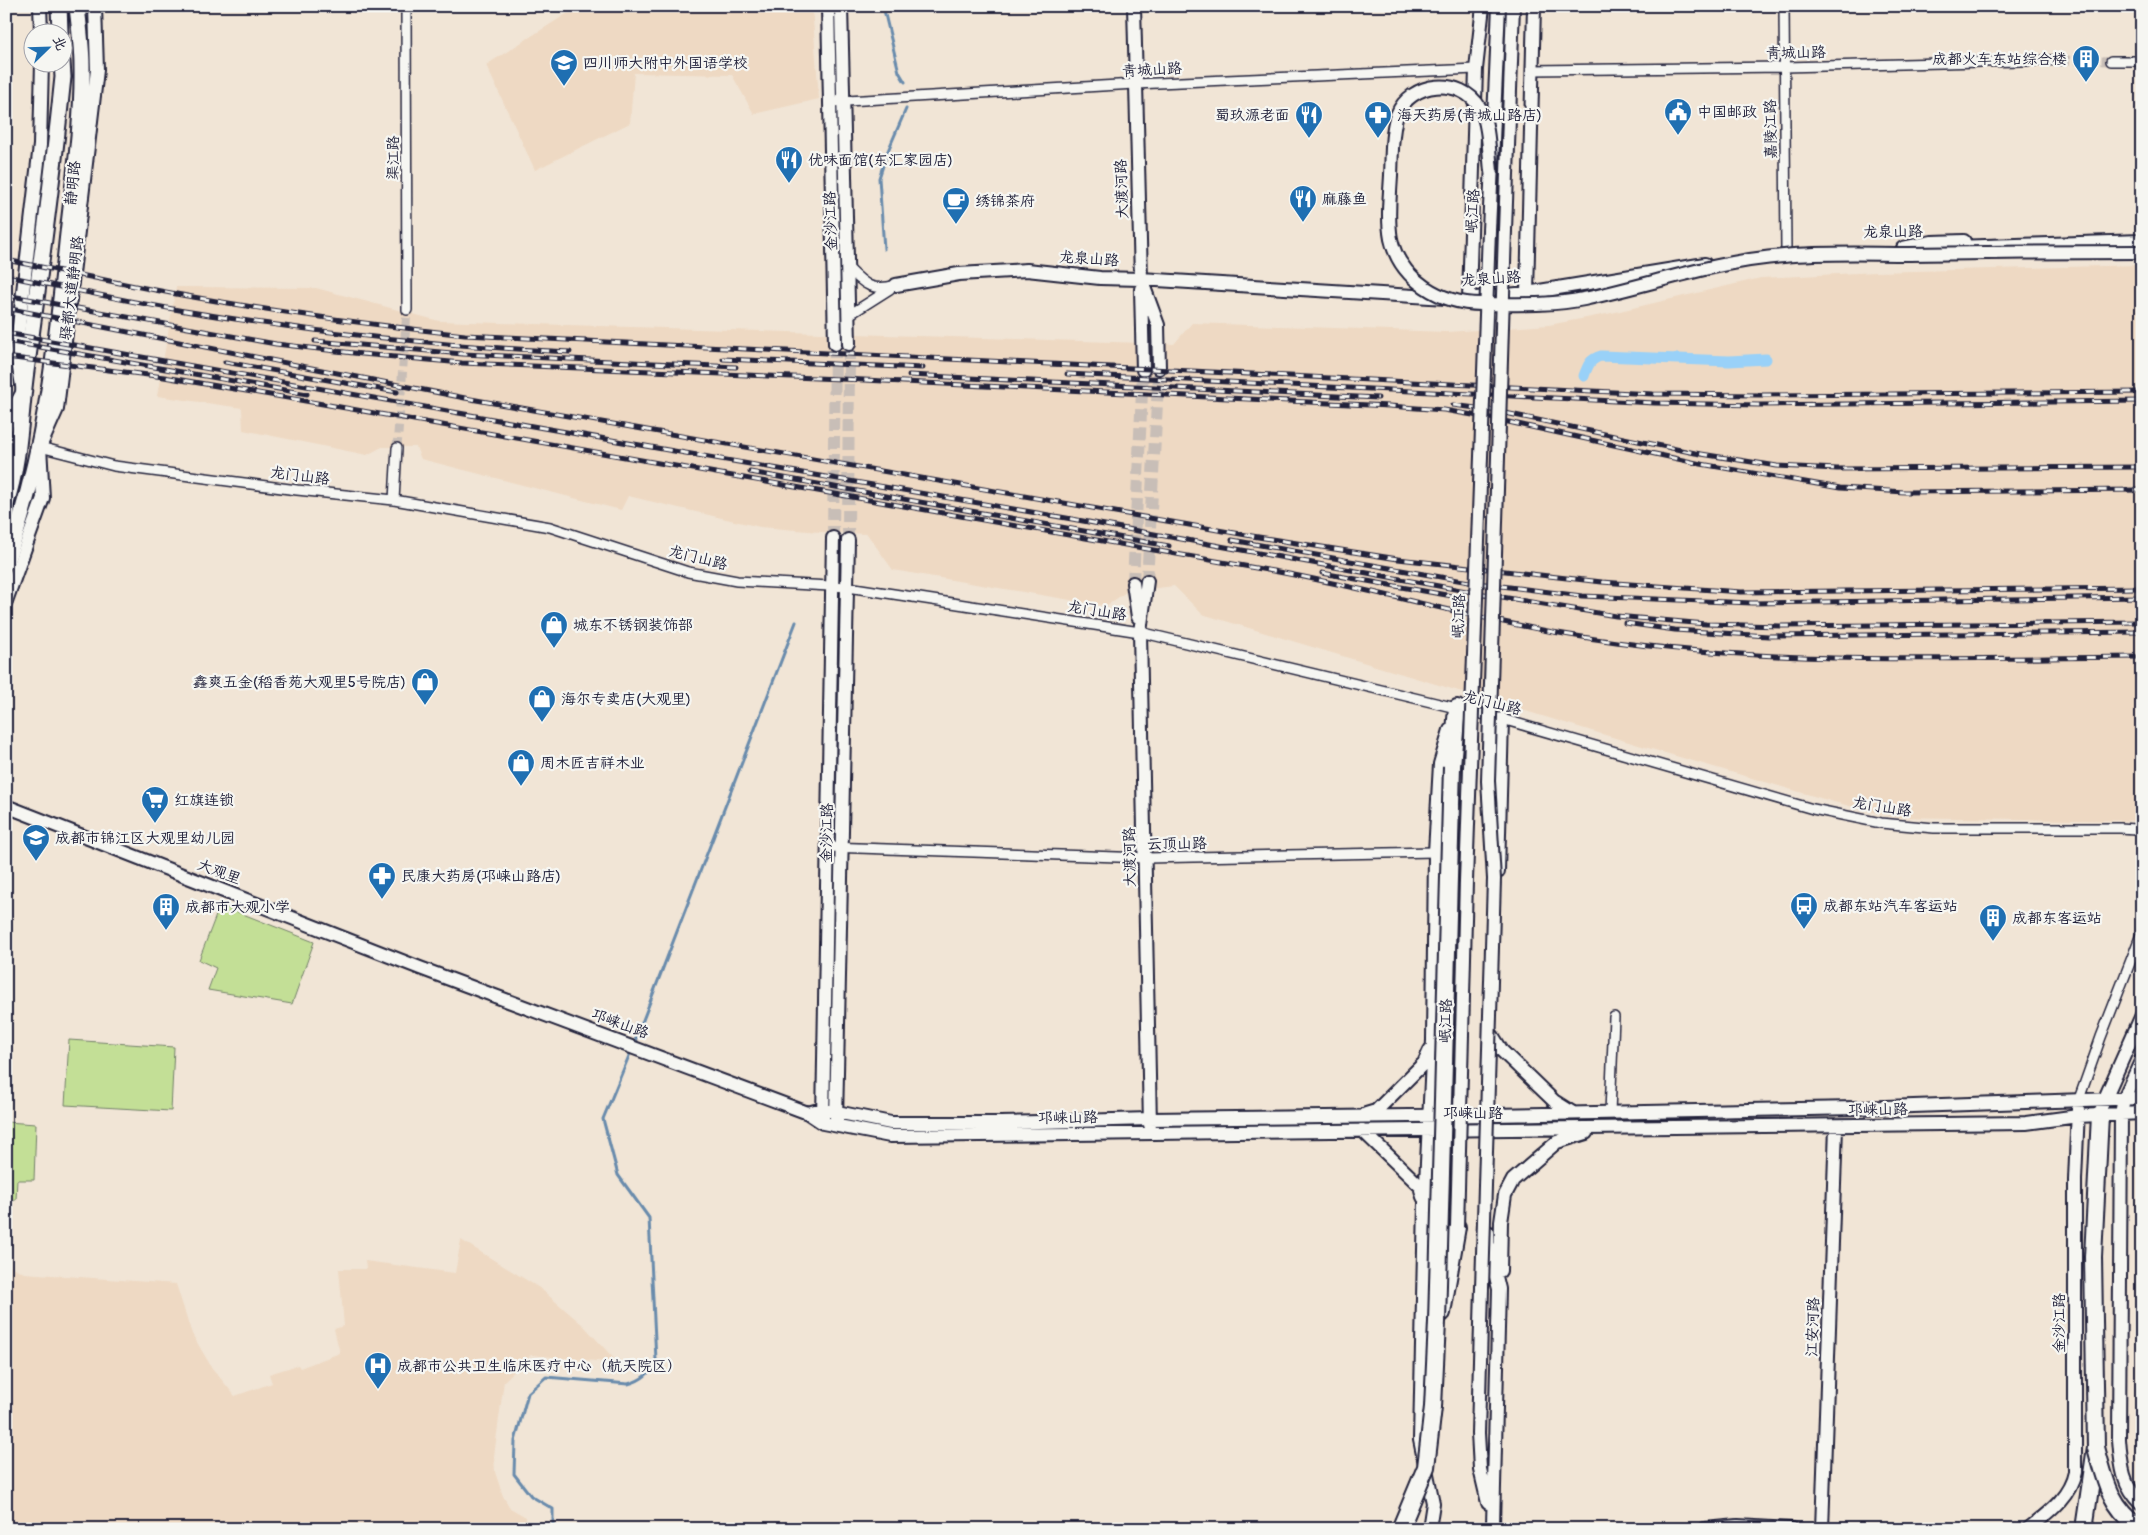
<svg xmlns="http://www.w3.org/2000/svg" width="2148" height="1535" font-family="Pangolin,'LXGW WenKai TC',sans-serif">
<style>
.built{fill:#eed9c3}
.green{fill:#c3df96;stroke:#728068}
.lines{fill:none;stroke-linecap:round;stroke-linejoin:round}
.stream{stroke:#698bac;stroke-width:3}
.canal{stroke:#99d1f8;stroke-width:11}
.street-tunnel{stroke:#c8beb7;stroke-width:9;stroke-dasharray:9 4.5;stroke-linecap:butt}
.secondary-tunnel{stroke:#c8beb7;stroke-width:12;stroke-dasharray:12 6;stroke-linecap:butt}
.street-casing{stroke:#22223b;stroke-width:12}
.secondary-casing{stroke:#22223b;stroke-width:16}
.primary-casing{stroke:#22223b;stroke-width:19}
.highway-casing{stroke:#22223b;stroke-width:20}
.street{stroke:#f6f6f2;stroke-width:9}
.secondary{stroke:#f6f6f2;stroke-width:12}
.primary{stroke:#f6f6f2;stroke-width:15}
.highway{stroke:#f6f6f2;stroke-width:16}
.rail-casing{stroke:#22223b;stroke-width:5}
.rail{stroke:#f6f6f2;stroke-width:3;stroke-dasharray:9;stroke-linecap:butt}
.secondary-bridge-casing{stroke:#22223b;stroke-width:16;stroke-linecap:butt}
.highway-bridge-casing{stroke:#22223b;stroke-width:20;stroke-linecap:butt}
.secondary-bridge{stroke:#f6f6f2;stroke-width:12}
.highway-bridge{stroke:#f6f6f2;stroke-width:16}
.labels{text-anchor:middle;dominant-baseline:central;stroke-width:4.5;stroke-linejoin:round;paint-order:stroke}
.street-label{font-size:15px;fill:#22223b;stroke:#f6f6f2}
.poi-label{font-size:15px;fill:#22223b;stroke:#f6f6f2;text-anchor:start}
</style>
<rect width="100%" height="100%" fill="#f1e5d6"/>
<filter id="ink" filterUnits="userSpaceOnUse"><feTurbulence type="fractalNoise" baseFrequency=".02" numOctaves="2"/><feDisplacementMap in="SourceGraphic" scale="10" xChannelSelector="R" yChannelSelector="G"/><feConvolveMatrix kernelMatrix="1 2 1 2 8 2 1 2 1" color-interpolation-filters="sRGB"/></filter>
<g filter="url(#ink)">
<path class="built" d="M579,6H812L819,99L754,114L732,75L634,73L630,123L535,170L486,65Z
M2142,265V821L1894,817L1834,802L1655,750L1202,614L1174,586L1126,592L1106,606L893,570L867,534L820,532L760,527L628,496L621,510L421,459L416,447H382L367,455L243,430L242,408L157,396L176,287L316,288L439,321L1174,344L1192,323L1447,332L1549,325L1607,314L1761,278L1876,272Z
M461,1240L541,1289L584,1326L618,1363L531,1355L504,1381L494,1456L495,1472L503,1496L510,1508L526,1517V1522L516,1529H6V1264L24,1273L176,1284L192,1334L212,1368L235,1396L272,1383L269,1374L298,1365L300,1368L340,1353L334,1329L344,1326L339,1269H366L365,1261L455,1273Z"/>
<path class="green" d="M220,905L314,942L292,1004L208,990L216,968L199,960Z
M69,1040L174,1047L171,1111L65,1105Z
M6,1122L36,1124L34,1180H17L16,1200H6Z"/>
<g class="lines">
<path class="stream" d="M883,6L899,72L905,82
M884,249L879,178L887,153L906,109
M633,1046L796,622
M548,1529L553,1524V1509L531,1496L514,1474L515,1441L528,1393L546,1377L628,1384C643,1380 650,1373 656,1360L649,1218L618,1175L603,1119L631,1051"/>
<path class="canal" d="M1584,376C1588,365 1590,359 1601,356L1729,361L1766,359"/>
<path class="street-tunnel" d="M2061,60L2111,61
M397,448L407,310"/>
<path class="secondary-tunnel" d="M833,538L835,344
M848,540L849,344
M1147,581L1159,368
M1133,583L1143,370"/>
<defs>
<path id="street" d="M406,6L407,310
M1784,6L1786,251
M2111,61H2142
M1532,70L1785,67L2061,60
M830,102L1135,84L1476,69
M848,268C865,285 872,292 896,285
M849,315L890,289
M40,447L114,466L297,490L394,500L550,527L688,572L737,581L848,587L1140,632L1502,719L1813,809L1881,823L1934,828H2120L2135,829L2142,832
M394,500L397,448
M829,847L1146,858L1435,852
M2079,1099L2101,1037L2142,932
M1610,1112L1614,1017"/>
<path id="secondary" d="M40,6L41,32
M828,6L835,344
M841,6L849,344
M1134,6L1141,279L1158,325L1159,368
M1489,230L1499,6
M1505,230L1513,6
M1954,247L2142,241
M1903,248L1932,242L1964,241
M896,285L959,274L1027,270L1100,278L1141,279L1446,298
M1141,289L1143,370
M1527,293L1534,6
M1476,298L1527,293L1705,264
M1469,299L1476,69L1483,6
M6,427L11,413L23,391L16,352L40,145L42,62
M1147,581L1140,632L1150,1125
M1133,583L1138,617
M6,601L43,498L40,447L57,409L97,70L95,6
M6,806L420,968L808,1113L823,1123L890,1136L2026,1123L2078,1116L2142,1113
M1498,872L1502,719
M1492,1035L1502,1051L1554,1101L1573,1113
M2142,1059L2124,1098L2121,1114L2119,1439C2121,1465 2122,1485 2142,1504
M2102,1105L2142,1015
M808,1113L822,1109L891,1123H1001L1150,1119L1491,1115L1857,1108L2142,1098
M1366,1114L1376,1111L1424,1063L1430,1050
M823,1118L833,538
M836,1121L848,540
M1362,1130L1420,1186L1423,1197
M1488,1232V1243L1499,1289L1493,1525
M1500,1271L1501,1222L1505,1195L1513,1180L1557,1142L1586,1133
M1482,1288L1478,1433L1480,1469L1488,1503
M1429,1529L1433,1503L1420,1440L1425,1203L1433,1040L1435,852L1440,764L1450,730
M1705,1529L1738,1526L1792,1529
M1822,1529L1836,1127
M2028,1529C2048,1513 2070,1498 2075,1472V1180L2078,1109"/>
<path id="primary" d="M59,6L60,32
M6,503C20,461 20,415 26,371C40,273 53,175 63,77L62,62
M6,562C44,459 56,351 67,243C73,185 83,125 82,67C82,47 79,26 77,6"/>
<path id="highway" d="M1452,766L1457,708
M1442,1313L1457,1227
M2084,1529L2096,1447L2093,1257L2100,1115"/>
</defs>
<use href="#street" class="street-casing"/>
<use href="#secondary" class="secondary-casing"/>
<use href="#primary" class="primary-casing"/>
<use href="#highway" class="highway-casing"/>
<use href="#street" class="street"/>
<use href="#secondary" class="secondary"/>
<use href="#primary" class="primary"/>
<use href="#highway" class="highway"/>
<defs>
<path id="rail" d="M6,260C68,272 131,286 193,297C283,313 374,325 465,335L1653,394L1761,395L2142,392
M6,276C68,288 129,302 191,312C317,333 444,346 570,352
M6,295L276,344L362,354L462,363L864,380L1389,406L1444,410L1490,418L1701,464L1840,488L1905,492L2142,490
M6,308L465,398L1252,536L1398,559L1602,582L1741,592L2142,588
M6,333L668,450L1072,519L1466,591L1616,616L1706,624L1781,626L2142,622
M6,341L307,394
M315,341L463,354L736,367
M6,357L164,377L323,404L1273,571C1373,589 1470,618 1570,635C1759,667 1951,658 2142,657
M723,359L923,368
M225,362L397,392
M1067,374L1655,403L1759,405L2142,401
M909,375L1378,398
M1453,405L1491,410L1695,453L1777,466L1837,469L2142,467
M750,472L1169,546
M1232,540L1469,582L1582,596L1752,603L2142,597
M1322,573L1452,596
M1625,623L1675,630L1768,636L2142,632"/>
</defs>
<use href="#rail" class="rail-casing"/>
<use href="#rail" class="rail"/>
<defs>
<path id="secondary-bridge" d="M1491,171C1489,154 1489,123 1480,108C1461,76 1410,81 1397,115C1391,133 1392,156 1391,175C1390,196 1387,218 1391,239C1400,280 1442,304 1481,304C1515,304 1550,306 1584,299C1650,285 1716,261 1784,256C1826,252 1868,254 1909,254C1987,253 2064,252 2142,252
M1457,1227L1466,881L1489,230
M1482,1288L1494,879L1488,781L1505,230"/>
<path id="highway-bridge" d="M2096,1447C2105,1482 2110,1506 2141,1529
M1401,1527L1426,1467L1433,1407L1437,1322L1452,766"/>
</defs>
<use href="#secondary-bridge" class="secondary-bridge-casing"/>
<use href="#highway-bridge" class="highway-bridge-casing"/>
<use href="#secondary-bridge" class="secondary-bridge"/>
<use href="#highway-bridge" class="highway-bridge"/>
</g>
</g>
<defs>
<symbol id="building-pin" viewBox="-11 -11 22 30"><path d="M0 17L-7.5 6A9.5 9.5 0 1 1 7.5 6Z" fill="#1f6fb2" stroke="#f6f6f2"/><path d="M-4-6H4V6H1V3H-1V6H-4ZM-2.5-4.3h1.7v1.8h-1.7ZM.8-4.3h1.7v1.8H.8ZM-2.5-1h1.7V.8h-1.7ZM.8-1h1.7V.8H.8Z" fill="#fff"/></symbol>
<symbol id="school-pin" viewBox="-11 -11 22 30"><path d="M0 17L-7.5 6A9.5 9.5 0 1 1 7.5 6Z" fill="#1f6fb2" stroke="#f6f6f2"/><path d="M0-5L7-2L0 1L-7-2ZM-4 1L0 2.5L4 1V4Q0 6-4 4Z" fill="#fff"/></symbol>
<symbol id="civic-pin" viewBox="-11 -11 22 30"><path d="M0 17L-7.5 6A9.5 9.5 0 1 1 7.5 6Z" fill="#1f6fb2" stroke="#f6f6f2"/><path d="M-.6-6.5H3V-4.5H.6V-3L4-1V1h2V6H-6V1h2V-1L-.6-3ZM-1.2 2.5V6h2.4V2.5Z" fill="#fff"/></symbol>
<symbol id="restaurant-pin" viewBox="-11 -11 22 30"><path d="M0 17L-7.5 6A9.5 9.5 0 1 1 7.5 6Z" fill="#1f6fb2" stroke="#f6f6f2"/><path d="M-5-6h1v4h1v-4h1v4h1v-4h1v5L-1.5 .5V6h-2V.5L-5-1ZM5-6V6H3V1.5H1.5Q1.5-4 5-6Z" fill="#fff"/></symbol>
<symbol id="pharmacy-pin" viewBox="-11 -11 22 30"><path d="M0 17L-7.5 6A9.5 9.5 0 1 1 7.5 6Z" fill="#1f6fb2" stroke="#f6f6f2"/><path d="M-2-6h4v4h4v4h-4v4h-4v-4h-4v-4h4Z" fill="#fff"/></symbol>
<symbol id="cafe-pin" viewBox="-11 -11 22 30"><path d="M0 17L-7.5 6A9.5 9.5 0 1 1 7.5 6Z" fill="#1f6fb2" stroke="#f6f6f2"/><path d="M-5.5-4.5H6V0H3Q3 3.5 0 3.5H-2.5Q-5.5 3.5-5.5 0ZM3-3.2v2h1.7v-2ZM-6 4.5H4V6H-6Z" fill="#fff"/></symbol>
<symbol id="shop-pin" viewBox="-11 -11 22 30"><path d="M0 17L-7.5 6A9.5 9.5 0 1 1 7.5 6Z" fill="#1f6fb2" stroke="#f6f6f2"/><path d="M-5-2.5h2.3a2.7 3.5 0 0 1 5.4 0H5L5.5 6h-11ZM-1.5-2.5h3a1.5 2.3 0 0 0-3 0Z" fill="#fff"/></symbol>
<symbol id="supermarket-pin" viewBox="-11 -11 22 30"><path d="M0 17L-7.5 6A9.5 9.5 0 1 1 7.5 6Z" fill="#1f6fb2" stroke="#f6f6f2"/><path d="M-6-5.5h2.5l.6 2H6L4.5 2H-2.5L-4.4-4H-6ZM-1.5 3.2a1.3 1.3 0 1 0 .1 0ZM3 3.2a1.3 1.3 0 1 0 .1 0Z" fill="#fff"/></symbol>
<symbol id="bus-pin" viewBox="-11 -11 22 30"><path d="M0 17L-7.5 6A9.5 9.5 0 1 1 7.5 6Z" fill="#1f6fb2" stroke="#f6f6f2"/><path d="M-5-6H5V4H4V6H2V4H-2V6H-4V4H-5ZM-3.5-4V0h7V-4ZM-3.5 1.2v1.5H-2V1.2ZM2 1.2v1.5H3.5V1.2Z" fill="#fff"/></symbol>
<symbol id="hospital-pin" viewBox="-11 -11 22 30"><path d="M0 17L-7.5 6A9.5 9.5 0 1 1 7.5 6Z" fill="#1f6fb2" stroke="#f6f6f2"/><path d="M-5-5h3v3.5h4V-5h3V5h-3V1.5h-4V5h-3Z" fill="#fff"/></symbol>
</defs>
<g fill-rule="evenodd">
<use href="#building-pin" x="2070" y="43" width="32" height="43"/>
<use href="#school-pin" x="548" y="47" width="32" height="43"/>
<use href="#civic-pin" x="1662" y="96" width="32" height="43"/>
<use href="#restaurant-pin" x="1293" y="99" width="32" height="43"/>
<use href="#pharmacy-pin" x="1362" y="99" width="32" height="43"/>
<use href="#restaurant-pin" x="773" y="144" width="32" height="43"/>
<use href="#restaurant-pin" x="1287" y="183" width="32" height="43"/>
<use href="#cafe-pin" x="940" y="185" width="32" height="43"/>
<use href="#shop-pin" x="538" y="609" width="32" height="43"/>
<use href="#shop-pin" x="409" y="666" width="32" height="43"/>
<use href="#shop-pin" x="526" y="683" width="32" height="43"/>
<use href="#shop-pin" x="505" y="747" width="32" height="43"/>
<use href="#supermarket-pin" x="139" y="784" width="32" height="43"/>
<use href="#school-pin" x="20" y="822" width="32" height="43"/>
<use href="#pharmacy-pin" x="366" y="860" width="32" height="43"/>
<use href="#bus-pin" x="1788" y="890" width="32" height="43"/>
<use href="#building-pin" x="150" y="891" width="32" height="43"/>
<use href="#building-pin" x="1977" y="902" width="32" height="43"/>
<use href="#hospital-pin" x="362" y="1350" width="32" height="43"/>
</g>
<g class="labels">
<g class="street-label">
<text transform="translate(1796 53) rotate(-1)">青城山路</text>
<text transform="translate(1152 70) rotate(-3)">青城山路</text>
<text transform="translate(1771 129) rotate(-91)">嘉陵江路</text>
<text transform="translate(393 158) rotate(-90)">渠江路</text>
<text transform="translate(73 183) rotate(-84)">静明路</text>
<text transform="translate(1122 189) rotate(-92)">大渡河路</text>
<text transform="translate(1473 211) rotate(-87)">岷江路</text>
<text transform="translate(831 221) rotate(-92)">金沙江路</text>
<text transform="translate(1893 232) rotate(-1)">龙泉山路</text>
<text transform="translate(1089 259) rotate(4)">龙泉山路</text>
<text transform="translate(1491 279) rotate(-4)">龙泉山路</text>
<text transform="translate(72 288) rotate(-83)">驿都大道静明路</text>
<text transform="translate(300 476) rotate(7)">龙门山路</text>
<text transform="translate(698 558) rotate(14)">龙门山路</text>
<text transform="translate(1097 611) rotate(9)">龙门山路</text>
<text transform="translate(1459 616) rotate(-88)">岷江路</text>
<text transform="translate(1492 703) rotate(14)">龙门山路</text>
<text transform="translate(1882 807) rotate(9)">龙门山路</text>
<text transform="translate(827 833) rotate(-89)">金沙江路</text>
<text transform="translate(1177 844) rotate(-1)">云顶山路</text>
<text transform="translate(1130 857) rotate(-91)">大渡河路</text>
<text transform="translate(219 872) rotate(21)">大观里</text>
<text transform="translate(1446 1021) rotate(-89)">岷江路</text>
<text transform="translate(620 1024) rotate(20)">邛崃山路</text>
<text transform="translate(1878 1110) rotate(-1)">邛崃山路</text>
<text x="1473" y="1113">邛崃山路</text>
<text transform="translate(1068 1118) rotate(-1)">邛崃山路</text>
<text transform="translate(2059 1323) rotate(-90)">金沙江路</text>
<text transform="translate(1813 1327) rotate(-88)">江安河路</text>
</g>
<g class="poi-label">
<text x="2067" y="59" text-anchor="end">成都火车东站综合楼</text>
<text x="583" y="63">四川师大附中外国语学校</text>
<text x="1697" y="112">中国邮政</text>
<text x="1290" y="115" text-anchor="end">蜀玖源老面</text>
<text x="1397" y="115">海天药房(青城山路店)</text>
<text x="808" y="160">优味面馆(东汇家园店)</text>
<text x="1322" y="199">麻藤鱼</text>
<text x="975" y="201">绣锦茶府</text>
<text x="573" y="625">城东不锈钢装饰部</text>
<text x="406" y="682" text-anchor="end">鑫爽五金(稻香苑大观里5号院店)</text>
<text x="561" y="699">海尔专卖店(大观里)</text>
<text x="540" y="763">周木匠吉祥木业</text>
<text x="174" y="800">红旗连锁</text>
<text x="55" y="838">成都市锦江区大观里幼儿园</text>
<text x="401" y="876">民康大药房(邛崃山路店)</text>
<text x="1823" y="906">成都东站汽车客运站</text>
<text x="185" y="907">成都市大观小学</text>
<text x="2012" y="918">成都东客运站</text>
<text x="397" y="1366">成都市公共卫生临床医疗中心（航天院区）</text>
</g>
</g>
<rect width="2148" height="1535" fill="none" stroke="#f6f6f2" stroke-width="25"/>
<rect x="12" y="12" width="2123" height="1510" fill="none" stroke="#22223b" stroke-width="2" filter="url(#ink)"/>
<g transform="translate(48 48) rotate(67)"><circle r="24" fill="#f6f6f2" stroke="#a1a1a9"/>
<path d="M0-4L9 19L0 12L-9 19Z" fill="#1f6fb2"/>
<text y="-8" font-size="14" font-weight="bold" text-anchor="middle" fill="#22223b">北</text>
</g>
</svg>
